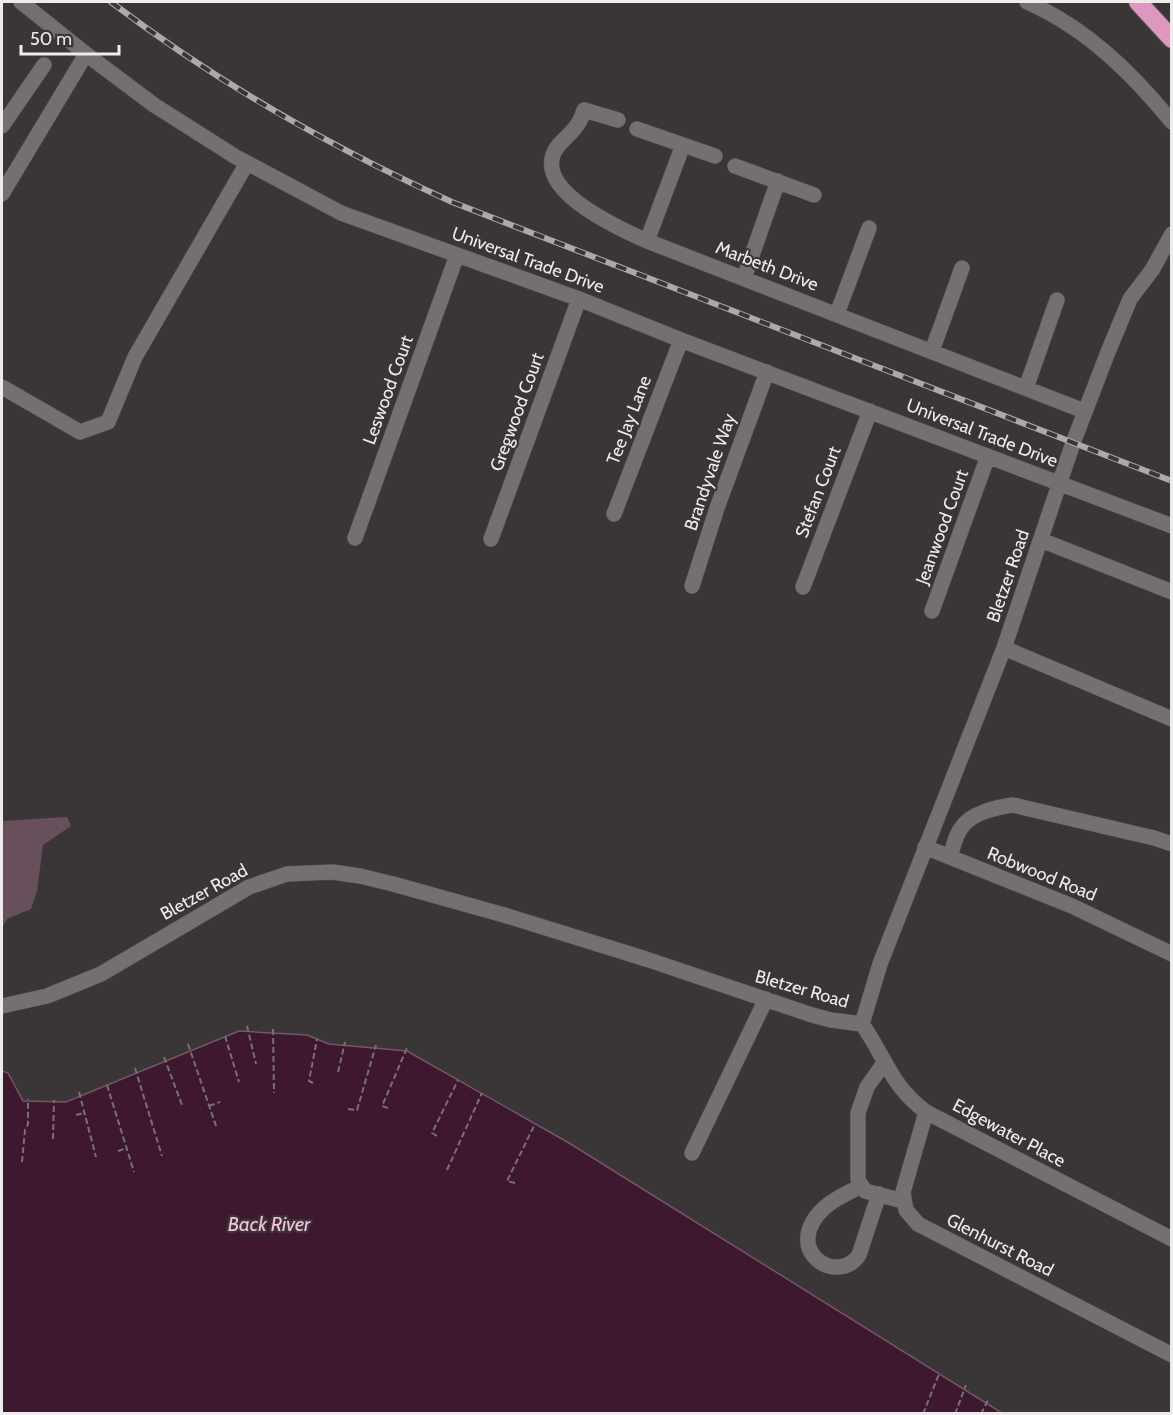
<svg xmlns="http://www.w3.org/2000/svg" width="1173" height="1415" font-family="Cabin,sans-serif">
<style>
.green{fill:#684f5c}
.water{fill:#3d182e;stroke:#725767;stroke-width:1.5}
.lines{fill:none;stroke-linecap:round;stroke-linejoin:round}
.minor-casing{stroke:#565354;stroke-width:16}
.highway-casing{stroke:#565354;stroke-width:20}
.path{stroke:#767274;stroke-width:2;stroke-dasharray:6 3;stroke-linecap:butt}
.minor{stroke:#746f71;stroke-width:15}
.highway{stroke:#de97be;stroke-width:18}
.rail-casing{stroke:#aca9ab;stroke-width:6}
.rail{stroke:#3a3638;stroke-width:4;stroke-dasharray:11;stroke-linecap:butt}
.labels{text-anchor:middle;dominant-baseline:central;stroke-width:4.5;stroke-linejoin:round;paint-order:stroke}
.street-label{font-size:18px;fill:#edebec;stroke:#3a3638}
.water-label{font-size:20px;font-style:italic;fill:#fac0de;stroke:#3a3638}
</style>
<rect width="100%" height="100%" fill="#3a3638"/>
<path class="green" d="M67,817L71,826L43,845L37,891L31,909L7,919L2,928V821Z"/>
<path class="water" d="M239,1031L307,1035L329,1044L407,1051L569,1143L1002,1413H2V1071L8,1073L23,1101L66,1102Z"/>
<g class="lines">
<defs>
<path id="minor" d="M21,2L86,54L154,105L236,157L341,213L579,299L681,340L1172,526
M1027,2C1086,28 1131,72 1172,122
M618,120L584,110C578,134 558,139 553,155C540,193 620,229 647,241L1084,411
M2,126L44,65
M637,129L715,156
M735,166L814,195
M2,194L86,54
M647,241L683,145
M744,278L778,181
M837,314L869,228
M932,351L962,268
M2,387L80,432L108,422L135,357L247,163
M1026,388L1057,300
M614,514L681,340
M355,538L457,255
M491,539L579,299
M1041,540L1172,592
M692,586L717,508L767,372
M803,587L870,411
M932,611L988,456
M1004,648L1172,719
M925,847L1072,906L1172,954
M950,857C953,848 955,835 962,827C971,813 997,807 1013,805L1154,838L1172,844
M2,1006L47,996L101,974L249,887L287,874L332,872L360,876L393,884L504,915L646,959L812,1015L831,1020L862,1024
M862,1024L880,964L1004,648L1073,443L1108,352L1130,299L1152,270L1172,234
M862,1024C886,1058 890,1085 926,1112L1172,1239
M884,1063L867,1087L858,1113V1180L865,1191L903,1201
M926,1112L903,1192L906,1210L918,1224L1172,1355
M692,1153L766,999
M861,1186C848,1193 835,1198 824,1208C780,1250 837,1287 859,1255L879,1194"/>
<path id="highway" d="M1138,2L1172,39"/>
</defs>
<use href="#minor" class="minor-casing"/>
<use href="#highway" class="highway-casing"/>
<path class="path" d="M247,1026L256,1064
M273,1029L274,1093
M225,1036L239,1082
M188,1044L216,1126
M164,1057L182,1105
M135,1068L162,1156
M338,1072L345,1042
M313,1083L309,1081L317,1039
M107,1085L134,1172
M79,1092L96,1157
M209,1106L220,1102
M388,1108L382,1106L407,1048
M348,1109L357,1110L376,1045
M76,1115L84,1113
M437,1136L432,1133L458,1080
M53,1139L54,1100
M118,1151L127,1148
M22,1162L25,1130L28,1124V1099
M447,1170L482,1093
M515,1183L507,1181L535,1124
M923,1414L939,1374
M955,1414L966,1385
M981,1414L989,1398"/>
<use href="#minor" class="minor"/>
<use href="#highway" class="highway"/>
<defs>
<path id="rail" d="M111,2C218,83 330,147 452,202L1172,481"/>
</defs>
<use href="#rail" class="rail-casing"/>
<use href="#rail" class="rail"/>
</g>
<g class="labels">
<g class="street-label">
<text transform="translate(528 260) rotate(20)">Universal Trade Drive</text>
<text transform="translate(767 266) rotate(21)">Marbeth Drive</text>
<text transform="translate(388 390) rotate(-70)">Leswood Court</text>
<text transform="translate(517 412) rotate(-70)">Gregwood Court</text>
<text transform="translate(629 420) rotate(-69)">Tee Jay Lane</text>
<text transform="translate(982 433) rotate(21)">Universal Trade Drive</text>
<text transform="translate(710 472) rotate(-71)">Brandyvale Way</text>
<text transform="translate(818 492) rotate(-69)">Stefan Court</text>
<text transform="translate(942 527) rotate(-70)">Jeanwood Court</text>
<text transform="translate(1008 576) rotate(-71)">Bletzer Road</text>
<text transform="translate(1042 874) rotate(22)">Robwood Road</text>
<text transform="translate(204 892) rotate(-29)">Bletzer Road</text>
<text transform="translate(802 989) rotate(16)">Bletzer Road</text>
<text transform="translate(1009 1133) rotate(28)">Edgewater Place</text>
<text transform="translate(1000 1245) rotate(27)">Glenhurst Road</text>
</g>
<g class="water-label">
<text x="269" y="1224">Back River</text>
</g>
</g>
<rect width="1173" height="1415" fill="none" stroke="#edebec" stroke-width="6"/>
<path d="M21 45v9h98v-9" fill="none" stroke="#edebec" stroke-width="3"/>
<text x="30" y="45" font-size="18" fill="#edebec" stroke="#3a3638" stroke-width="4.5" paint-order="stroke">50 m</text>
</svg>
